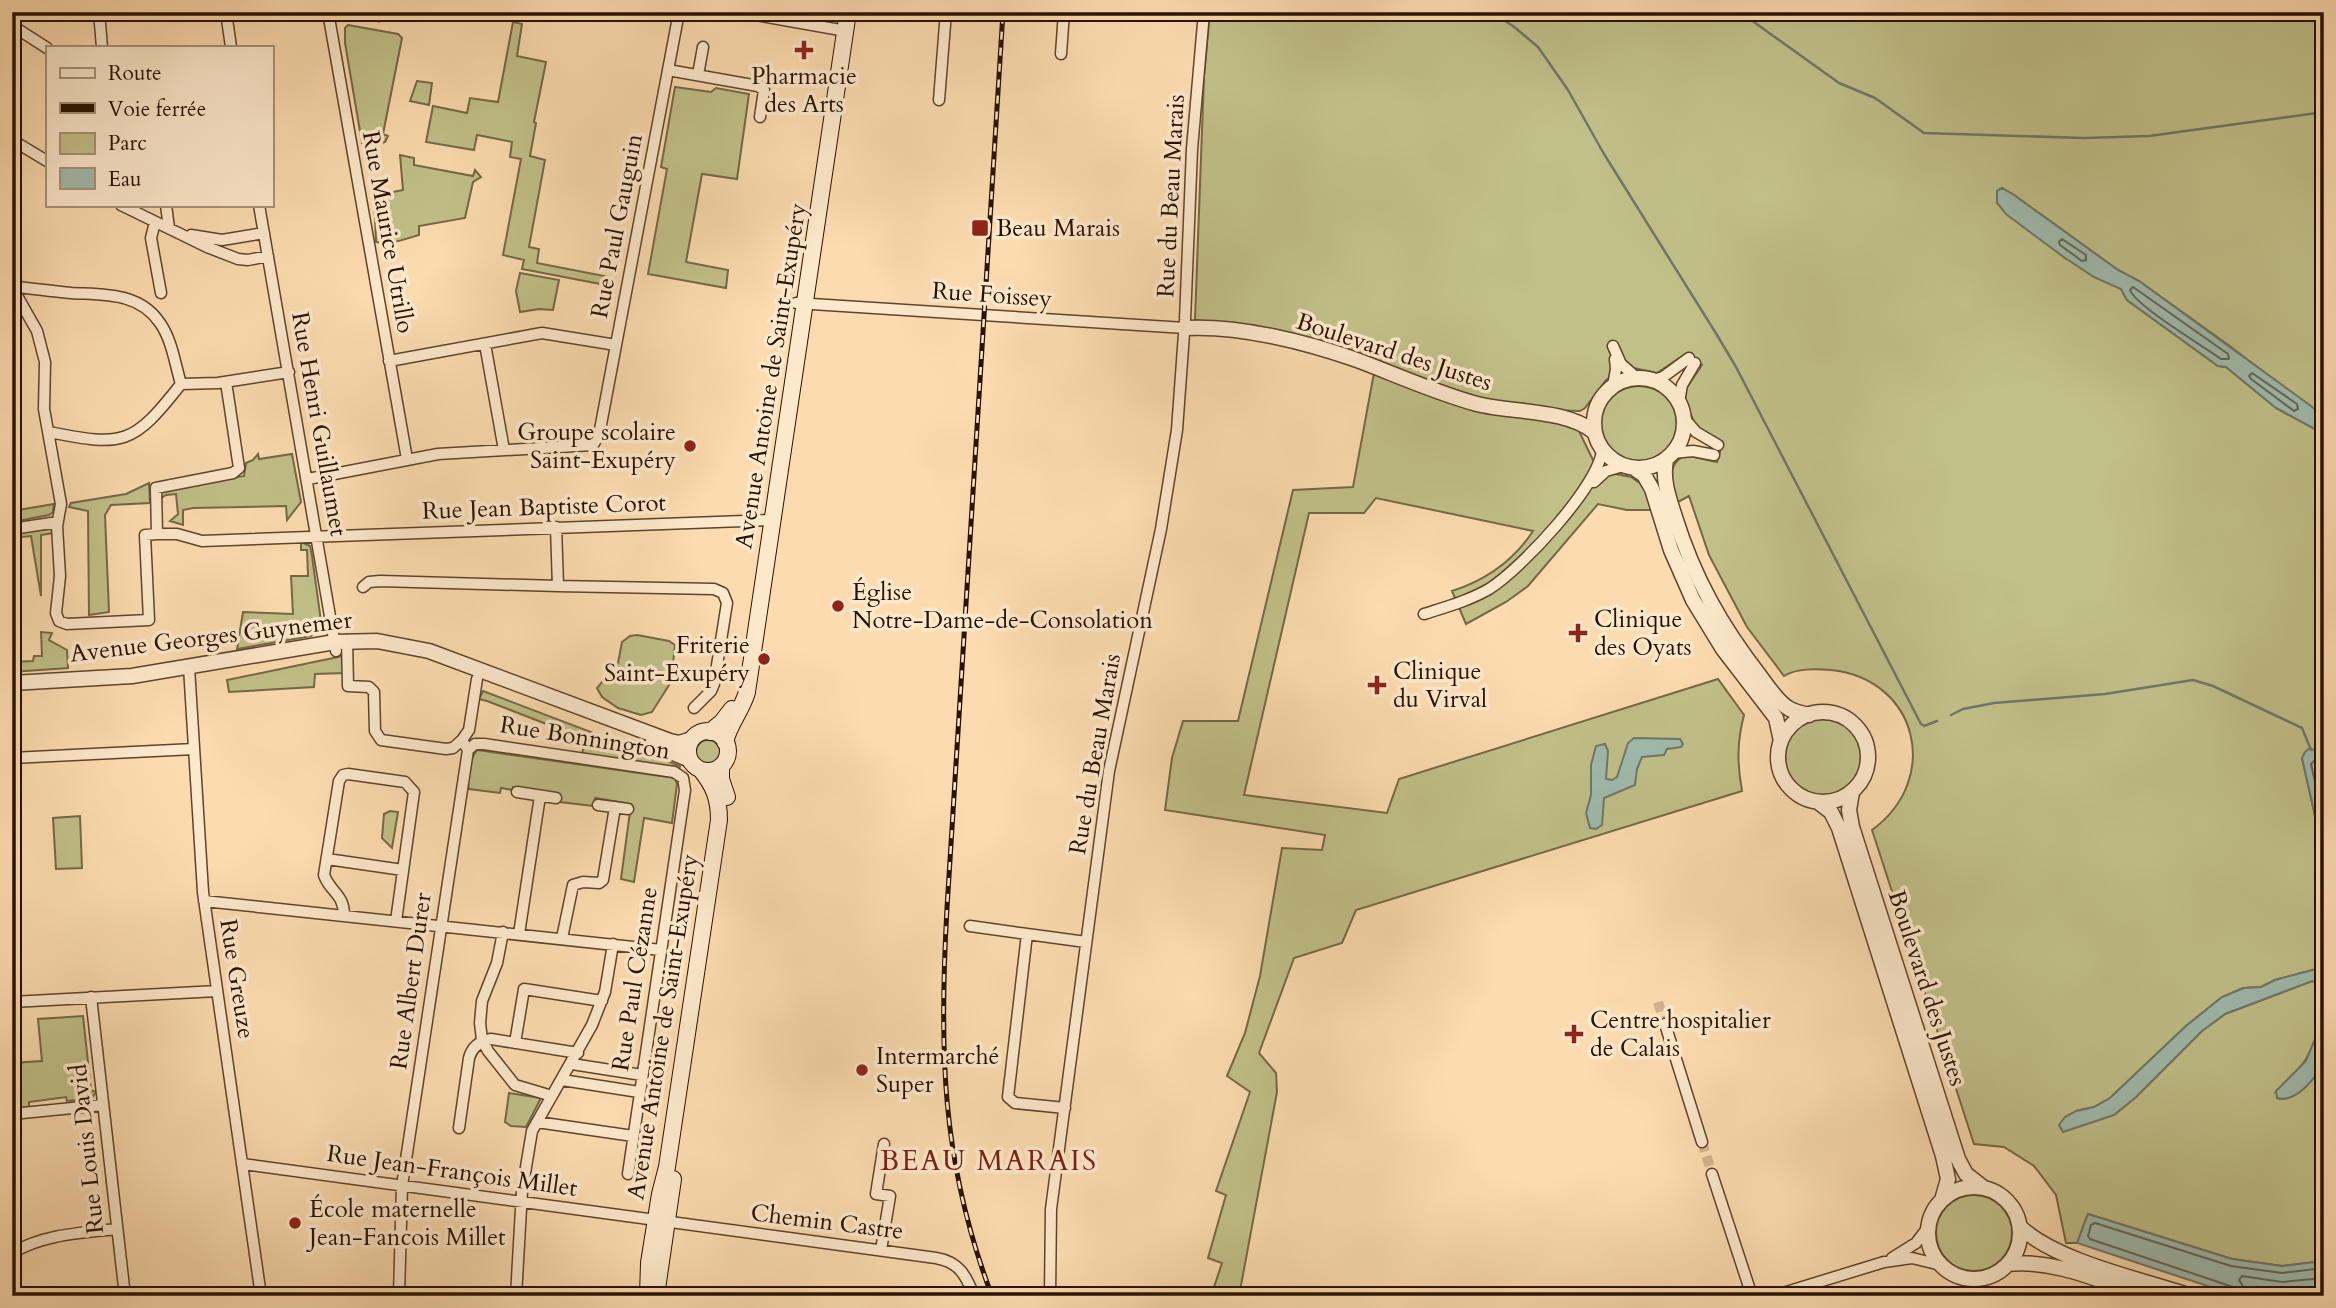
<svg xmlns="http://www.w3.org/2000/svg" width="2336" height="1308" font-family="Cardo,serif">
<style>
.green{fill:#c1c089;stroke:#756845;stroke-width:2}
.water{fill:#9fbbae;stroke:#707769;stroke-width:2}
.lines{fill:none;stroke-linecap:round;stroke-linejoin:round}
.shore{stroke:#646658;stroke-width:2}
.stream{stroke:#707769;stroke-width:2.5}
.minor-tunnel{stroke:#d1b38c;stroke-width:10;stroke-dasharray:10 5;stroke-linecap:butt}
.minor-casing{stroke:#5e442c;stroke-width:13}
.tertiary-casing{stroke:#5e442c;stroke-width:17}
.secondary-casing{stroke:#291101;stroke-width:18}
.minor{stroke:#fce8cb;stroke-width:10}
.tertiary{stroke:#fce8cb;stroke-width:14}
.secondary{stroke:#fce8cb;stroke-width:16}
.rail-casing{stroke:#291101;stroke-width:5}
.rail{stroke:#fce8cb;stroke-width:2.5;stroke-dasharray:8;stroke-linecap:butt}
.poi-dot{fill:#8f2418;stroke:#fce8cb;stroke-width:2.5}
.labels{text-anchor:middle;dominant-baseline:central;stroke-width:7;stroke-linejoin:round;paint-order:stroke}
.poi-label{font-size:24px;fill:#291101;stroke:#fce8cb;text-anchor:start}
.street-label{font-size:24px;fill:#291101;stroke:#fce8cb}
.quarter-label{font-size:28px;letter-spacing:2px;fill:#7a1f14;stroke:#fce8cb}
</style>
<rect width="100%" height="100%" fill="#fbdbaf"/>
<filter id="stains"><feTurbulence type="fractalNoise" baseFrequency=".00286" numOctaves="4"/><feColorMatrix values="0 0 0 0 .2 0 0 0 0 .09 0 0 0 0 .02 0 0 0 .5 -.17"/></filter>
<radialGradient id="worn" r=".72"><stop offset=".6" stop-color="#630" stop-opacity="0"/><stop offset="1" stop-color="#630" stop-opacity=".3"/></radialGradient>
<path class="green" d="M1210,12H2324V418L2227,344L2139,281L2118,270L2014,195L2002,188L1997,191V203L2065,258L2121,289L2127,300L2218,366L2226,367L2276,408L2324,434V761L2319,753L2302,758L2318,829L2324,967L2275,980L2261,987L2243,988L2222,997L2186,1026L2110,1098L2094,1107L2076,1111L2114,1115L2136,1097L2202,1031L2225,1014L2312,981L2324,984C2324,1011 2320,1035 2306,1059C2299,1071 2286,1081 2276,1092L2306,1086L2324,1063V1261L2282,1266L2232,1259L2088,1214L2077,1243H2066L2056,1195L2034,1166L2004,1147L1974,1144L1872,830C1942,779 1918,679 1831,670C1816,669 1797,668 1784,676L1747,627L1709,555L1689,496L1676,503C1669,485 1666,465 1685,455L1717,462L1723,442L1696,427L1685,400L1686,389L1702,365L1687,353L1657,373L1629,367L1606,380L1585,408L1580,411L1554,410L1578,429L1594,462L1616,474L1631,477L1647,488L1653,510H1627L1598,504L1528,586L1506,602L1466,624L1452,591C1486,580 1514,560 1533,531L1376,498L1364,513H1309L1244,795L1387,813L1399,779L1718,679L1744,715C1737,742 1737,763 1742,791L1356,910L1342,943L1294,958L1259,1053L1276,1073L1277,1092L1239,1296H1211L1222,1263L1208,1258L1226,1195L1216,1191L1250,1092L1227,1076L1245,1033L1260,976L1282,848L1322,850L1325,835L1165,810L1172,758L1183,721H1238L1293,490L1353,487L1376,362L1243,326L1195,320L1204,77Z
M513,22L522,24L517,56L546,62L534,122L536,123L530,156L545,160L529,247L539,249L537,263L609,277L606,285L522,269L524,260L503,255L521,159L510,157L512,142L477,135L474,150L426,142L433,106L467,113L470,98L498,102Z
M348,25L398,34L402,38L383,134L388,136L385,142L366,146L362,143L345,43V28Z
M417,81L432,83L429,105L410,101Z
M675,87L711,92L716,88L749,94L737,179L702,174L686,262L728,270L726,288L648,274L667,169L661,167Z
M400,155L414,158V165L473,176L475,170L481,177L473,182L465,218L419,226V235C406,239 390,245 376,242L374,196L403,190Z
M520,273L559,280L553,310L539,309L520,312L516,291Z
M1601 424a38 38 0 1 1 76 0a38 38 0 1 1-76 0Z
M258,454L259,459L292,454L301,502L287,520L286,506L193,508L183,510V525L170,521L178,514L176,494L166,495L161,498V491L244,476L246,463L253,460Z
M149,483L150,503L111,505L105,515L109,612L89,615L88,511L69,507L71,503L126,494Z
M54,504L53,512L49,515L12,522V511Z
M51,528L54,533L41,535V596L31,536L12,538V533Z
M301,542L310,546L312,556L321,621L317,630L311,636L237,649L243,612L293,614L291,576H308L307,550H301Z
M41,632L52,633L49,640L67,650L68,668L12,672V662L33,661L34,656H42Z
M637,635L669,641L675,645L671,682L652,712L641,715L618,708L602,697L597,688L618,663L622,642L630,636Z
M343,656L345,673L315,674L314,687L229,692L227,680Z
M483,691L680,766L679,770L582,755L585,739L487,701L479,699Z
M1785 757a38 38 0 1 1 76 0a38 38 0 1 1-76 0Z
M696 752a12 12 0 1 1 24 0a12 12 0 1 1-24 0Z
M477,750L675,778L677,784L672,823L644,818L634,882L621,879L631,804L595,798L593,806L560,802V794L513,787L512,790L501,788L500,793L469,789C466,774 468,762 477,750Z
M390,811L398,812L392,848L382,838L384,814Z
M80,816L82,868L56,869L53,818Z
M83,1016L91,1090L96,1092L91,1099L67,1101L66,1097L29,1102V1108L12,1110V1063L42,1061L38,1019Z
M509,1093L541,1098L526,1127L511,1126L505,1122Z
M1936 1233a38 38 0 1 1 76 0a38 38 0 1 1-76 0Z"/>
<path class="water" d="M2002,188L2014,195L2118,270L2139,281L2311,406L2324,418V434L2276,408L2226,367L2218,366L2127,300L2121,289L2094,277L2065,258L2006,214L1997,203V191Z
M1634,738L1680,739L1683,744L1681,747L1667,749L1664,755L1642,757L1637,769L1635,785L1604,798L1602,825L1596,829L1590,828L1586,813L1591,795V765L1596,746L1605,744L1608,751L1606,779L1612,780L1617,777L1628,743Z
M2310,748L2319,753L2324,761V929L2318,829L2302,758L2305,752Z
M2324,967V984L2312,981L2225,1014L2202,1031L2136,1097L2114,1115L2063,1132L2059,1125L2065,1117L2076,1111L2094,1107L2110,1098L2186,1026L2222,997L2244,988L2261,987L2275,980Z
M2324,1011V1063C2316,1077 2296,1104 2277,1098L2276,1091L2306,1061L2320,1027Z
M2088,1214L2232,1259L2282,1266L2324,1261V1296H2238L2077,1243Z"/>
<g class="lines">
<path class="shore" d="M2062,239L2086,255V260L2082,261L2060,245L2059,242Z
M2133,287L2228,354L2229,359H2221C2203,346 2136,306 2130,290Z
M2252,373L2297,404L2298,409L2294,411L2251,379L2249,376Z
M2324,763L2314,761L2311,764L2324,822
M2236,1296L2235,1290L2230,1286L2090,1239L2088,1236L2091,1225L2095,1223L2231,1266L2282,1273L2324,1268
M2245,1296L2244,1288L2239,1280L2242,1276L2282,1282L2324,1278
M2255,1296L2258,1289L2282,1293L2324,1288"/>
<path class="stream" d="M1491,12L1513,26L1538,47L1568,90L1604,154L1717,335L1736,367L1921,724L1924,726L1937,721
M1740,12L1839,83L1875,98L1924,133L2084,138L2149,136L2324,112
M1951,715L1963,709L1994,703L2105,694L2193,680L2213,686L2302,728L2311,750"/>
<path class="minor-tunnel" d="M1658,1002L1665,1024
M1702,1142L1712,1174"/>
<defs>
<path id="minor" d="M99,12L102,47
M226,12L231,47
M328,12L407,459
M739,12L846,31
M379,16V12
M12,41L19,30L47,48
M1061,54L1064,12
M668,70L758,86L764,90L760,117
M698,75L703,47
M939,100L946,12
M12,140L47,161
M121,205L207,247L238,259L248,260L268,256
M166,205L169,228
M259,205L336,651
M155,222L151,238L161,293
M191,235L222,240L264,233
M12,286C32,289 52,291 71,293C104,295 139,292 160,323C172,340 175,364 181,384
M12,287L37,331L45,362L44,409L61,504L57,526L60,576L56,613L59,621L67,624L149,620L145,535L157,534
M796,303L1185,328
M485,344L504,450
M1613,346L1621,364L1637,378
M389,361L542,333L616,345L679,12
M1653,380L1663,377L1689,358
M226,382L239,468L233,473L156,488L157,534H177L202,541L772,520
M1613,386L1616,369L1615,359
M1679,402L1682,385L1695,363
M1684,418L1696,432L1718,445
M49,432C124,447 133,445 181,384L218,383L289,372
M1673,453L1693,451L1714,455
M308,479L438,454L593,445L599,435L616,345
M1594,482L1606,471L1623,466
M556,527L558,586L714,589L723,593L727,603L714,684L711,691L694,708
M12,529L58,522
M363,587L369,582L380,581L558,586
M1424,614C1446,607 1468,601 1489,589C1520,570 1599,486 1602,450
M347,640L348,686L369,687L374,692L375,731L381,740L446,749L453,748L462,740
M189,667L203,892L261,1296
M468,750L475,744H484L674,772L683,778L685,790L628,1174
M12,758L194,749
M517,792L556,798
M598,805L628,809
M327,859L403,870
M204,901L661,950
M344,915C344,894 330,892 324,875L339,781L343,775L348,774L405,782L414,792L396,921
M970,926L1027,934
M503,932L497,963L482,1001L480,1023L482,1040L488,1051L515,1085L552,1096
M519,934L540,796
M562,938L573,885L583,882L599,883L603,880L615,807
M91,997L125,1296
M12,1002L217,991
M1665,1024L1702,1142
M515,1043L524,989L602,1001
M572,1064L642,1075
M562,1080L639,1092
M1065,1108L1015,1103L1008,1097L1027,934L1086,942
M12,1114L103,1105
M537,1122L633,1136
M459,1128L469,1058C472,1047 480,1041 491,1039L578,1053
M243,1164L936,1258C959,1262 966,1275 974,1296
M1712,1174L1752,1296
M881,1250L890,1196L876,1194L884,1144
M12,1253C44,1234 81,1233 117,1229
M1892,1258L1916,1243L1929,1226
M399,1296L402,1186L468,750L462,740L469,730L477,679
M516,1296L522,1191L532,1131L592,1025L605,992L613,944
M1050,1296L1051,1209L1109,771L1161,529L1177,430L1185,320L1192,149L1204,12
M1773,1296L1884,1262L1912,1258L1941,1265"/>
<path id="tertiary" d="M1185,328C1239,325 1306,342 1357,360C1397,375 1436,393 1477,404C1513,413 1566,409 1594,432
M1594 423a45 45 0 1 1 90 0a45 45 0 1 1-90 0Z
M1666,460C1662,480 1669,498 1675,517C1694,578 1721,626 1760,676C1768,687 1777,701 1788,708C1794,712 1801,713 1809,715
M1635,469L1644,475L1652,489L1671,550L1693,600L1723,649L1776,718L1781,741
M12,683L132,676L335,642L377,641L429,651L670,741L679,743L692,739
M1778 757a45 45 0 1 1 90 0a45 45 0 1 1-90 0Z
M652,744L690,760
M1852,792L1849,810L1852,827L1958,1159L1966,1174L1984,1188
M1818,802L1831,812L1839,828L1943,1156L1948,1179L1942,1200
M1928 1233a46 46 0 1 1 92 0a46 46 0 1 1-92 0Z
M2020,1227C2058,1262 2140,1279 2191,1296
M2008,1264C2055,1259 2102,1282 2147,1296"/>
<path id="secondary" d="M688 751a20 20 0 1 1 40 0a20 20 0 1 1-40 0Z
M710,732L722,722L732,709
M725,742C729,724 742,710 747,692L848,12
M721,766V779L727,797
M657,1289L673,1179
M648,1296L649,1263L660,1194L667,1167L719,820C719,799 714,786 701,770"/>
</defs>
<use href="#minor" class="minor-casing"/>
<use href="#tertiary" class="tertiary-casing"/>
<use href="#secondary" class="secondary-casing"/>
<use href="#minor" class="minor"/>
<use href="#tertiary" class="tertiary"/>
<use href="#secondary" class="secondary"/>
<defs>
<path id="rail" d="M992,1296C941,1162 939,1049 947,908L1003,12"/>
</defs>
<use href="#rail" class="rail-casing"/>
<use href="#rail" class="rail"/>
</g>
<g class="poi-dot">
<path d="M800.5 39.5h7v7h7v7h-7v7h-7v-7h-7v-7h7z"/>
<rect x="971" y="219" width="18" height="18" rx="3.5"/>
<circle cx="690" cy="446" r="7"/>
<circle cx="838" cy="606" r="7"/>
<path d="M1574.5 622.5h7v7h7v7h-7v7h-7v-7h-7v-7h7z"/>
<circle cx="764" cy="659" r="7"/>
<path d="M1373.5 674.5h7v7h7v7h-7v7h-7v-7h-7v-7h7z"/>
<path d="M1570.5 1023.5h7v7h7v7h-7v7h-7v-7h-7v-7h7z"/>
<circle cx="862" cy="1070" r="7"/>
<circle cx="295" cy="1223" r="7"/>
</g>
<g class="labels">
<g class="poi-label">
<text x="804" y="76" text-anchor="middle">Pharmacie<tspan x="804" dy="28">des Arts</tspan></text>
<text x="996" y="228">Beau Marais</text>
<text x="676" y="432" text-anchor="end">Groupe scolaire<tspan x="676" dy="28">Saint-Exupéry</tspan></text>
<text x="852" y="592">Église<tspan x="852" dy="28">Notre-Dame-de-Consolation</tspan></text>
<text x="1594" y="619">Clinique<tspan x="1594" dy="28">des Oyats</tspan></text>
<text x="750" y="645" text-anchor="end">Friterie<tspan x="750" dy="28">Saint-Exupéry</tspan></text>
<text x="1393" y="671">Clinique<tspan x="1393" dy="28">du Virval</tspan></text>
<text x="1590" y="1020">Centre hospitalier<tspan x="1590" dy="28">de Calais</tspan></text>
<text x="876" y="1056">Intermarché<tspan x="876" dy="28">Super</tspan></text>
<text x="309" y="1209">École maternelle<tspan x="309" dy="28">Jean-Fancois Millet</tspan></text>
</g>
<g class="street-label">
<text transform="translate(1171 196) rotate(-87)">Rue du Beau Marais</text>
<text transform="translate(617 226) rotate(-79)">Rue Paul Gauguin</text>
<text transform="translate(388 232) rotate(80)">Rue Maurice Utrillo</text>
<text transform="translate(992 295) rotate(4)">Rue Foissey</text>
<text transform="translate(1394 352) rotate(18)">Boulevard des Justes</text>
<text transform="translate(771 376) rotate(-81)">Avenue Antoine de Saint-Exupéry</text>
<text transform="translate(319 424) rotate(80)">Rue Henri Guillaumet</text>
<text transform="translate(544 507) rotate(-2)">Rue Jean Baptiste Corot</text>
<text transform="translate(211 637) rotate(-7)">Avenue Georges Guynemer</text>
<text transform="translate(585 738) rotate(9)">Rue Bonnington</text>
<text transform="translate(1095 754) rotate(-80)">Rue du Beau Marais</text>
<text transform="translate(237 979) rotate(81)">Rue Greuze</text>
<text transform="translate(635 979) rotate(-81)">Rue Paul Cézanne</text>
<text transform="translate(411 981) rotate(-82)">Rue Albert Durer</text>
<text transform="translate(1927 988) rotate(72)">Boulevard des Justes</text>
<text transform="translate(663 1027) rotate(-81)">Avenue Antoine de Saint-Exupéry</text>
<text transform="translate(87 1149) rotate(-96)">Rue Louis David</text>
<text transform="translate(452 1171) rotate(8)">Rue Jean-François Millet</text>
<text transform="translate(827 1222) rotate(7)">Chemin Castre</text>
</g>
<g class="quarter-label">
<text x="989" y="1161">BEAU MARAIS</text>
</g>
</g>
<rect width="2336" height="1308" fill="none" stroke="#fbdbaf" stroke-width="42"/>
<rect x="14" y="14" width="2308" height="1280" fill="none" stroke="#291101" stroke-width="3.5"/>
<rect x="21" y="21" width="2294" height="1266" fill="none" stroke="#291101" stroke-width="2"/>
<rect x="46" y="46" width="228" height="161" fill="#fce8cb" stroke="#a8927a" stroke-width="2"/>
<rect x="60" y="68" width="35" height="10" fill="#fce8cb" stroke="#a8927a" stroke-width="2"/>
<text x="108" y="80" font-size="21" fill="#291101">Route</text>
<rect x="60" y="103" width="35" height="10" fill="#291101" stroke="#a8927a" stroke-width="2"/>
<text x="108" y="116" font-size="21" fill="#291101">Voie ferrée</text>
<rect x="60" y="133" width="35" height="21" fill="#c1c089" stroke="#a8927a" stroke-width="2"/>
<text x="108" y="150" font-size="21" fill="#291101">Parc</text>
<rect x="60" y="168" width="35" height="21" fill="#9fbbae" stroke="#a8927a" stroke-width="2"/>
<text x="108" y="186" font-size="21" fill="#291101">Eau</text>
<rect width="100%" height="100%" filter="url(#stains)"/>
<rect width="100%" height="100%" fill="url(#worn)"/>
</svg>
